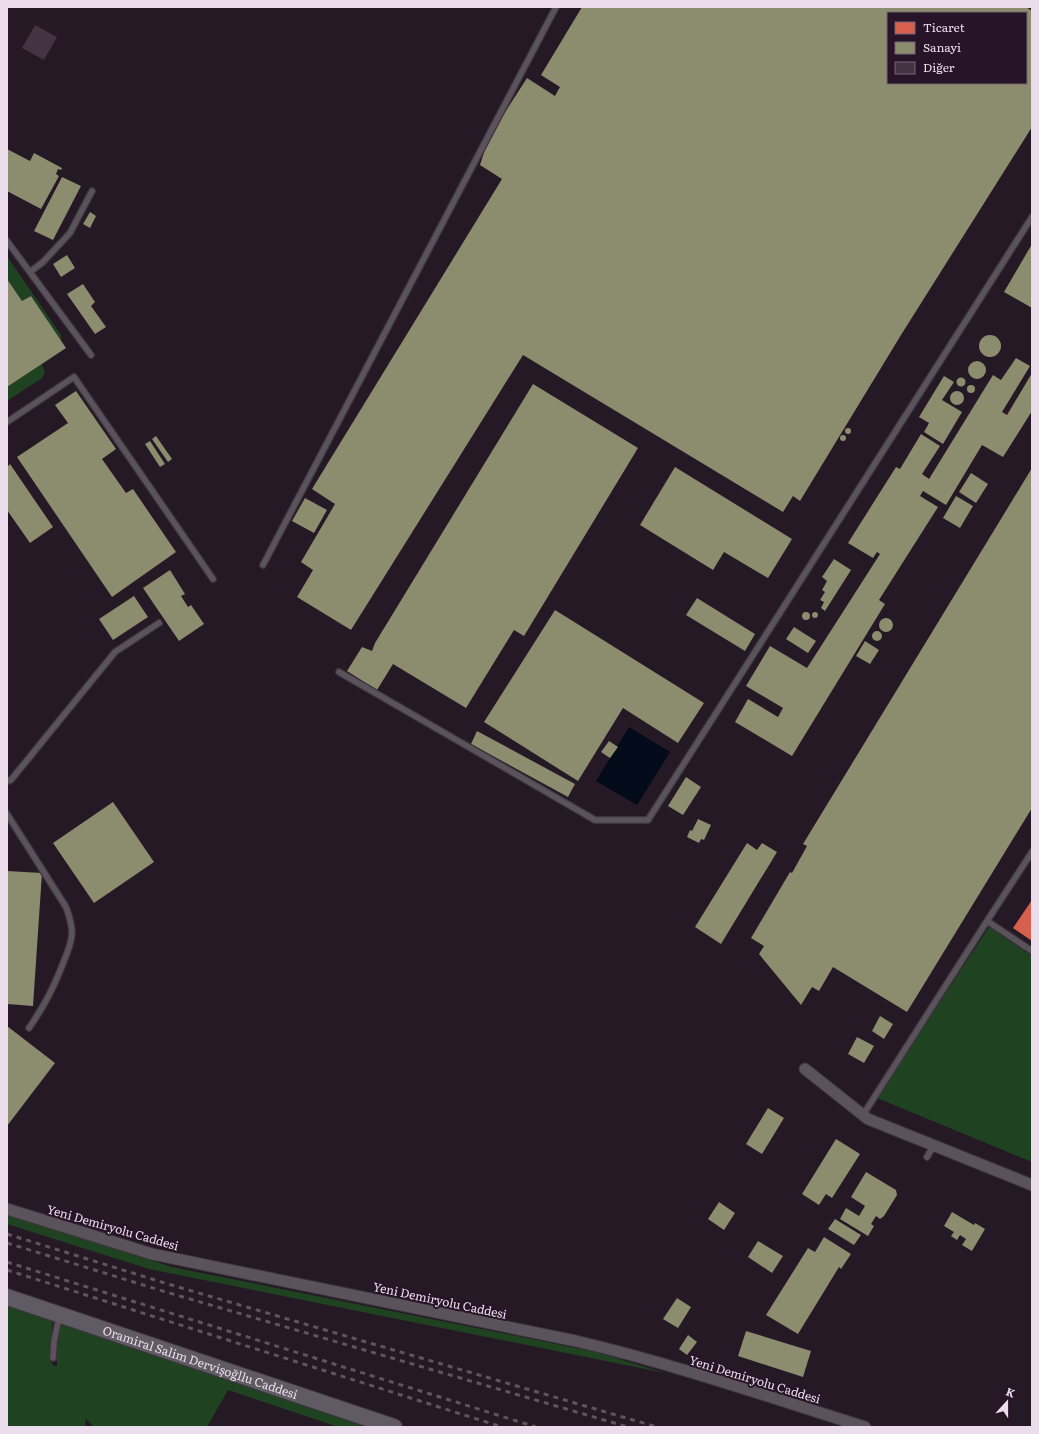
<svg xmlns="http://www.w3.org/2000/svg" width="1039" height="1434" font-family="Literata,serif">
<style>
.green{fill:#1f4321}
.water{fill:#030a19}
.shops{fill:#d6604d}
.industry{fill:#8c8c6e;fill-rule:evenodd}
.building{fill:#433343}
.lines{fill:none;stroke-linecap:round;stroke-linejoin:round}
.lane-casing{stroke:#3d343d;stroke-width:8}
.street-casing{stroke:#3d343d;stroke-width:13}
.secondary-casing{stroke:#3d343d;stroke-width:18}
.lane{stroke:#5b535b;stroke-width:5.5}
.street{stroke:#5b535b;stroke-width:11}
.secondary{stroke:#5f5a63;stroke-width:16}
.rail{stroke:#5f555f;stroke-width:3;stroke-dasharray:5 5;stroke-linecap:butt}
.labels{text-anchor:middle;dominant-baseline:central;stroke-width:4;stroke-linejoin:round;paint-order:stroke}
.street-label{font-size:12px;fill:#ebddeb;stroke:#281429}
</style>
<rect width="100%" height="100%" fill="#241924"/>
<path class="green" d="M7,256L61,335V341L31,296L22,301L7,279Z
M42,364L45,372L42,378L7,401V387Z
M989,927L1032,956V1162L877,1098Z
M7,1214L172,1267L596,1352L665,1373L149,1269L7,1224Z
M7,1305L53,1319L49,1360L54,1366H57C57,1355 54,1328 64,1322L375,1427H338L228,1390L207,1427H94L85,1418L86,1427H7Z"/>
<path class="water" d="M629,727L670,752L637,805L596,781Z"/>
<path class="shops" d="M1032,900V941L1013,928Z"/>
<path class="industry" d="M582,7H1026L1032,11V127L901,335L800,501L793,496L783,512L523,355L351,630L297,597L313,570L301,562L335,504L312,489L502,179L480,165L489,137L527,78L555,96L560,87L541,75ZM888,13H1026V83H888Z
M7,149L30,161L34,153L62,168L61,170L58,169L56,174L59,176L41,209L7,191Z
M62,177L81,186L53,240L34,231Z
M90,212L96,216L90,228L83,224Z
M1032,244V308L1004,292Z
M67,255L75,268L61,277L53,264Z
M7,279L22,301L31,296L66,348L7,387V311L8,310L7,308Z
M83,284L95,302L91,306L106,327L95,334L67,294Z
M979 346a11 11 0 1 1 22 0a11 11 0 1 1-22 0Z
M1016,358L1030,366L1002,412L1007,415L1032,373V411L1003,457L982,445L946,505L923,491L920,496L938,507L879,600L885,604L792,756L735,722L748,699L778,717L783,708L746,686L770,646L807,668L880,554L877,552L873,558L848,543L896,467L900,469L921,434L940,446L922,474L929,479L993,375L1001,380Z
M968 370a9 9 0 1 1 18 0a9 9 0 1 1-18 0Z
M944,376L954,382L942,400L962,412L943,444L924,432L929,423L919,417Z
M956.5 382a4.5 4.5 0 1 1 9 0a4.5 4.5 0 1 1-9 0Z
M533,384L638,448L524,636L514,630L466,708L393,664L377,690L347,671L362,647L372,651L375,643Z
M967 389a4 4 0 1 1 8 0a4 4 0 1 1-8 0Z
M950 398a7 7 0 1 1 14 0a7 7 0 1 1-14 0Z
M76,391L116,449L102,459L126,493L133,489L176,552L112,597L17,457L68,423L55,405Z
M845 431a3 3 0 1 1 6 0a3 3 0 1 1-6 0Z
M840 438a3 3 0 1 1 6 0a3 3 0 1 1-6 0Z
M156,436L172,459L168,462L152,439Z
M150,441L165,464L160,467L145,444Z
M10,464L53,527L30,543L7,510V467Z
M675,467L792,539L768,578L724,552L713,570L640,525Z
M1032,468V808L907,1012L833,967L819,991L812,987L801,1005L759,954L764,946L751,938L790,872L792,873L807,846L803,844Z
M971,473L988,484L976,503L959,492Z
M956,496L973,506L960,528L943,518Z
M305,498L327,510L314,533L292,521Z
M834,559L851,570L825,611L821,608L824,602L820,600L825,592L822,590L827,581L822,577Z
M170,570L185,594L181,596L188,607L191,605L204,624L179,641L143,588Z
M134,596L148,617L113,640L99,619Z
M697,598L755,634L745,651L686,615Z
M555,610L704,703L678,743L623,708L578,781L484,722Z
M802 616a4 4 0 1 1 8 0a4 4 0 1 1-8 0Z
M812 615a3 3 0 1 1 6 0a3 3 0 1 1-6 0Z
M879 625a7 7 0 1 1 14 0a7 7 0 1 1-14 0Z
M794,627L816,641L808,653L786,639Z
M872 636a5 5 0 1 1 10 0a5 5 0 1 1-10 0Z
M865,641L879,650L870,664L856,656Z
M477,731L575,784L568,797L471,744Z
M609,741L618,747L610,758L601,752Z
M686,777L701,787L683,815L668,806Z
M113,802L154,862L94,903L53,843Z
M698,819L711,825L704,840L701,839L699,843L687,837L690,830L692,831Z
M747,843L757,850L762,843L777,852L721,944L695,927Z
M7,871L42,873L33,1006L7,1004Z
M880,1016L893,1024L884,1039L872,1031Z
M7,1026L55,1063L7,1126Z
M857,1037L874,1046L864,1063L848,1054Z
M768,1108L784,1118L762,1154L746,1144Z
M836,1139L860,1154L832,1198L826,1194L819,1205L802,1194Z
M866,1172L896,1190L897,1195L884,1216L880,1219L876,1216L871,1224L874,1226L868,1236L840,1219L846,1208L859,1216L865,1206L851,1197Z
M719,1202L735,1213L724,1230L708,1219Z
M952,1212L974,1225L975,1223L985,1229L972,1251L962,1245L966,1239L960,1235L957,1240L951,1236L954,1232L944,1226Z
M835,1219L861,1235L854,1245L828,1229Z
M824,1237L851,1254L841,1269L839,1267L798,1334L766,1315L808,1248L815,1252Z
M758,1241L783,1256L772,1273L748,1257Z
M677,1298L691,1307L678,1328L663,1319Z
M746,1331L811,1351L803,1377L738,1356Z
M688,1335L697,1342L687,1355L679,1349Z"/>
<path class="building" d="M35,25L57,37L44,60L22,48Z"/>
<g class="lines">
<defs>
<path id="lane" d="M7,241L91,355
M30,272L43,262L70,233L92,191
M7,422L74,377L213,579
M263,565L556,7
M339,672L595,820H648L1032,217
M7,781L11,780L115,652L159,623
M7,814L66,907C69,915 72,924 72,934C71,945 66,956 62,966C52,991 44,1006 29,1028
M1032,852L987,921L1032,951
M863,1115L987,921
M927,1157L934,1145
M53,1358L54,1342L59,1317"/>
<path id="street" d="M805,1069L868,1119L1032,1185
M7,1209L152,1254L576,1341C674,1364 769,1397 865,1427"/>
<g id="secondary">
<path id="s1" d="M7,1297L394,1427"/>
</g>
</defs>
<use href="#lane" class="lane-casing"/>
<use href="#street" class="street-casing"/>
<use href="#secondary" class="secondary-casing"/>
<use href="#lane" class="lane"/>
<use href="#street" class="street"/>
<use href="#secondary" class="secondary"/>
<path class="rail" d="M7,1234L168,1284L657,1427
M7,1243L166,1292L628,1427
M7,1262L536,1427
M7,1270L502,1427"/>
</g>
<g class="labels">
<g class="street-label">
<text transform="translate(113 1227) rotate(16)">Yeni Demiryolu Caddesi</text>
<text transform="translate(440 1300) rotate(12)">Yeni Demiryolu Caddesi</text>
<text stroke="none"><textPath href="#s1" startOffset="204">Oramiral Salim Dervişoğllu Caddesi</textPath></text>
<text transform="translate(755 1379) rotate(17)">Yeni Demiryolu Caddesi</text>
</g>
</g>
<rect width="1039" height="1434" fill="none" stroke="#ebddeb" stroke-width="16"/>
<rect x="887" y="12" width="140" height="72" fill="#281429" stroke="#766477"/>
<rect x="895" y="22" width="20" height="12" fill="#d6604d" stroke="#766477"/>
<text x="923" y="32" font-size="12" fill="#ebddeb">Ticaret</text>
<rect x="895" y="42" width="20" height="12" fill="#8c8c6e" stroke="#766477"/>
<text x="923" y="52" font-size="12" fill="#ebddeb">Sanayi</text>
<rect x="895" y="62" width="20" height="12" fill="#433343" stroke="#766477"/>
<text x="923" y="72" font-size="12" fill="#ebddeb">Diğer</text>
<g transform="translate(1007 1402) rotate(21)" stroke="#281429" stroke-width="3" paint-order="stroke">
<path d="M0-3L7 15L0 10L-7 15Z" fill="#ebddeb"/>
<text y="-6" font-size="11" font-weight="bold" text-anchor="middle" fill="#ebddeb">K</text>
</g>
</svg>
